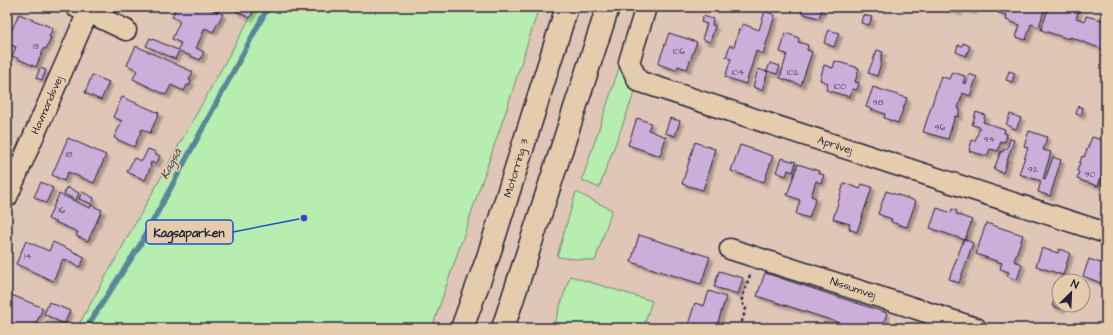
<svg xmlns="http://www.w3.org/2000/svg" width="1113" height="335" font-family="'Architects Daughter',sans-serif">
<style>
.green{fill:#b7edaf;stroke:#6c8875}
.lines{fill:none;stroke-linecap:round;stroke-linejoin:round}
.stream{stroke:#59879a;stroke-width:5.5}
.building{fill:#ccaeda;stroke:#22223b;filter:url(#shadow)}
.minor-casing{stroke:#22223b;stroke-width:23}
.highway-casing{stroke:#22223b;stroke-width:25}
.path{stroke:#22223b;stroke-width:2.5;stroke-dasharray:3 3;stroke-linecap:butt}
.minor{stroke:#e5ccad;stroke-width:20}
.highway{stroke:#e5ccad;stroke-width:22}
.labels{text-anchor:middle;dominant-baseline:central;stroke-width:3.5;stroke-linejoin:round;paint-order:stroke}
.number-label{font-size:9px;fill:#4c4563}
.street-label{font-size:11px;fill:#22223b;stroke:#e5ccad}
.water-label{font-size:12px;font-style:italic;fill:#303b53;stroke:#e5ccad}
.leader{fill:none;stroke:#1d4ed8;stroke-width:1.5}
.callout-dot{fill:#1d4ed8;stroke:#e5ccad;stroke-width:1.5}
.callout{fill:#e5ccad;stroke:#1d4ed8;stroke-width:1.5}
.callout-label{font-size:12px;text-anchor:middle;font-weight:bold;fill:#22223b}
</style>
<defs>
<filter id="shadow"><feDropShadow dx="3.5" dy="3.5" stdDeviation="1" flood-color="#0004"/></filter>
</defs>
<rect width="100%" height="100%" fill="#e0c6b6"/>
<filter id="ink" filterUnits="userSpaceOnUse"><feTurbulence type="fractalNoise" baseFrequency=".025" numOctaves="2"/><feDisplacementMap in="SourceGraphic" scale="8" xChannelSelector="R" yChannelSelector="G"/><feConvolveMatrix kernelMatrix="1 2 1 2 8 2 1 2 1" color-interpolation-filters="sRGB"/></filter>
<g filter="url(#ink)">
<path class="green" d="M256,7H539L507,108L432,328H77Z
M622,59L635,91L599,188L582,180Z
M576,192L612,210L595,261L557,257Z
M570,276L652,301L643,328H553Z"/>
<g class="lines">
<path class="stream" d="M86,328L140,245L268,7"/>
</g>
<path class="building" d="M176,7H205L223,14L213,32L205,28L196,48L204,52L200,60L179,51L175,59L146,46L150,38L178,50L181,43L172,39L180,21L172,17Z
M236,7L243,8L255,7L250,18L234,10Z
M803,7H823L819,18L801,13Z
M941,7H960L958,12Z
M960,7H974L973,11Z
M1000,7H1045L1039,27L1031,24L1026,40L1016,37L1020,25L1006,20L1007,15L998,13Z
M1049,7H1067L1079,11L1076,18L1085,21L1086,16L1106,21V61L1102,60L1105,50L1070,37L1069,39L1041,30Z
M765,11L775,15L763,54L756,51L746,84L725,77L731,59L726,57L730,45L734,47L739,29L741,30L743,24L759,30Z
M19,14L53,28L49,37L51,38L46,49L44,48L36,67L12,56L16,47L7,43V41Z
M863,15L872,17L869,25L861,23Z
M703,16L713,19L712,25L715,26L710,42L702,39L707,24L701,22Z
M829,30L839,33L834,47L824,43Z
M669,33L697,42L687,69L678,66L676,70L658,64Z
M786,33L799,38L798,42L808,45L807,50L812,52L801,85L780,78L787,54L780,52Z
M963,43L970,46L966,56L956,52L958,45L962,46Z
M136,46L193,72L189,80L191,81L189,86L187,85L184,91L171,85L166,95L133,79L137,70L127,65Z
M877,50L883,52L880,60H882L877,76L868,73Z
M835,61L859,68L855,82L859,83L857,90L852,89L850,97L826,90L828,83L820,80L824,65L833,68Z
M770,63L780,66L777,74L767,71Z
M40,68L46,70L42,80L36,78Z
M758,69L768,72L762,90L753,87Z
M1009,71L1015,73L1012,82L1006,80Z
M952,72L965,76L963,83L966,84L969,74L977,77L970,96L963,93L958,108L960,109L958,117L955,116L948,139L923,132L941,76L949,79Z
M92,75L109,82L101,100L85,93Z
M873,87L907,98L898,123L884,118L885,114L866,107Z
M122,97L159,113L150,133L142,129L134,147L114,138L122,121L113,117Z
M1078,106L1083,108L1081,116L1076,114Z
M976,112L985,115L983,122L1005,129L1004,133L1007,134L1005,142L1001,141L998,151L990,149L987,156L969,151L972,140L975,141L980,127L972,125Z
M1010,114L1021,118L1016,129L1006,125Z
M637,118L651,123L648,130L666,137L660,156L628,145Z
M670,118L680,121L675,136L665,133Z
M1029,131L1047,137L1043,150L1051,152L1043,179L1045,180L1053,157L1061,160L1050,196L1038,192L1041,181L1019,174L1028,148L1024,146Z
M1092,137L1106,141V172L1103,171L1098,186L1077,179L1079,172L1077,171L1082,156L1084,157Z
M68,138L106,155L94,183L68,172L64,181L52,175Z
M1010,139L1014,140L1003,173L994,169L1001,151L1003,152L1004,149H1007Z
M695,142L715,149L703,190L682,184Z
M740,145L773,156L764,182L731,171Z
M148,149L156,152L155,154L160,156L156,164L151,162L150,165L151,166L145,180L127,172L134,158L142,161Z
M781,158L796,162L793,172L788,170L786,176L776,172Z
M7,160L12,162L8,171H7Z
M798,164L819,171L818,173L824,175L821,183L816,181L811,196L816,198L809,218L796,214L800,200L787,195Z
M41,182L53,188L46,203L34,197Z
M844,183L860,189L862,184L872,187L857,232L849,229L850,224L833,219Z
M67,187L79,193L76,200L64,194Z
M886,191L916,201L907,227L891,222L892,219L878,214Z
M82,192L94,198L92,204L79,199Z
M59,194L90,208L91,205L102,210L88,241L76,236L78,232L48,219Z
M937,208L951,213L952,209L957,211L956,214L972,220L965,240L930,228Z
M986,223L1023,235L1014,261L1022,264L1017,280L1007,276L1009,272L1000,269L1002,263L976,254Z
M639,235L710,257L701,284L631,262Z
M964,239L973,243L959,283L949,279Z
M26,241L49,251L53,242L85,257L80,267L63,259L53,281L16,264Z
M1042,248L1058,253L1059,249L1070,253L1063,275L1036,266Z
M1089,259L1106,265V285L1083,276Z
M719,271L743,278L738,294L714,287Z
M765,273L887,313L882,328H855L757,296Z
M1062,276L1071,279V281H1061Z
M1059,286V305H1063L1062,309L1052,306Z
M709,291L726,297L716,328H687L695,303L704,306Z
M7,293L43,308L34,328H19L7,323Z
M49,302L70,311L64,324L44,314Z
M933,325L944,328H932Z"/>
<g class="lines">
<defs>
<path id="minor" d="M646,7L629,62L638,81L1106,233
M88,12L126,30
M7,197L88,12L76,7
M730,249L976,328"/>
<path id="highway" d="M462,328L488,257L567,7
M503,328L608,7"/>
</defs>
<use href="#minor" class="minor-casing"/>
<use href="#highway" class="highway-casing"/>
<path class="path" d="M740,328L746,308L741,302L750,275"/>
<use href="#minor" class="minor"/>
<use href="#highway" class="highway"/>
</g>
</g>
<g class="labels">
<g class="number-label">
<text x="36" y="46">13</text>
<text x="679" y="51">106</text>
<text x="738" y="72">104</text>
<text x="793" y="72">102</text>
<text x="840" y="86">100</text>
<text x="878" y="102">98</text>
<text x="940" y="127">96</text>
<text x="989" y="139">94</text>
<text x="69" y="154">18</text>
<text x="1033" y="169">92</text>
<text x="1090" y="174">90</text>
<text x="62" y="210">16</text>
<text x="28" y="256">14</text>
</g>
<g class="street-label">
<text transform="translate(47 105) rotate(-66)">Havmandsvej</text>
<text transform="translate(835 145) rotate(18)">Aprilvej</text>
<text transform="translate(516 168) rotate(-73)">Motorring 3</text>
<text transform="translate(853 288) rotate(18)">Nissumvej</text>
</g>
<g class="water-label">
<text transform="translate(171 164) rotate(-62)">Kagså</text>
</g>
</g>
<path class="leader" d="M304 218L233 232"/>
<circle class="callout-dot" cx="304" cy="218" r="4"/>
<rect class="callout" x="146" y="220" width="87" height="24" rx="4"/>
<g class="callout-label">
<text x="189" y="237">Kagsåparken</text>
</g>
<rect width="1113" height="335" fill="none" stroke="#e5ccad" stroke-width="24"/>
<rect x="12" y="12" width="1089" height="311" fill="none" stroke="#22223b" stroke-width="1.5" filter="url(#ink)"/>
<g transform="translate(1071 293) rotate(24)"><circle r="19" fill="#e5ccad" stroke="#97887f"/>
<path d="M0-3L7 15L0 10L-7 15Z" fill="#22223b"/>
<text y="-6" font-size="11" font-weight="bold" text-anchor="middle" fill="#22223b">N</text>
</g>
</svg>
